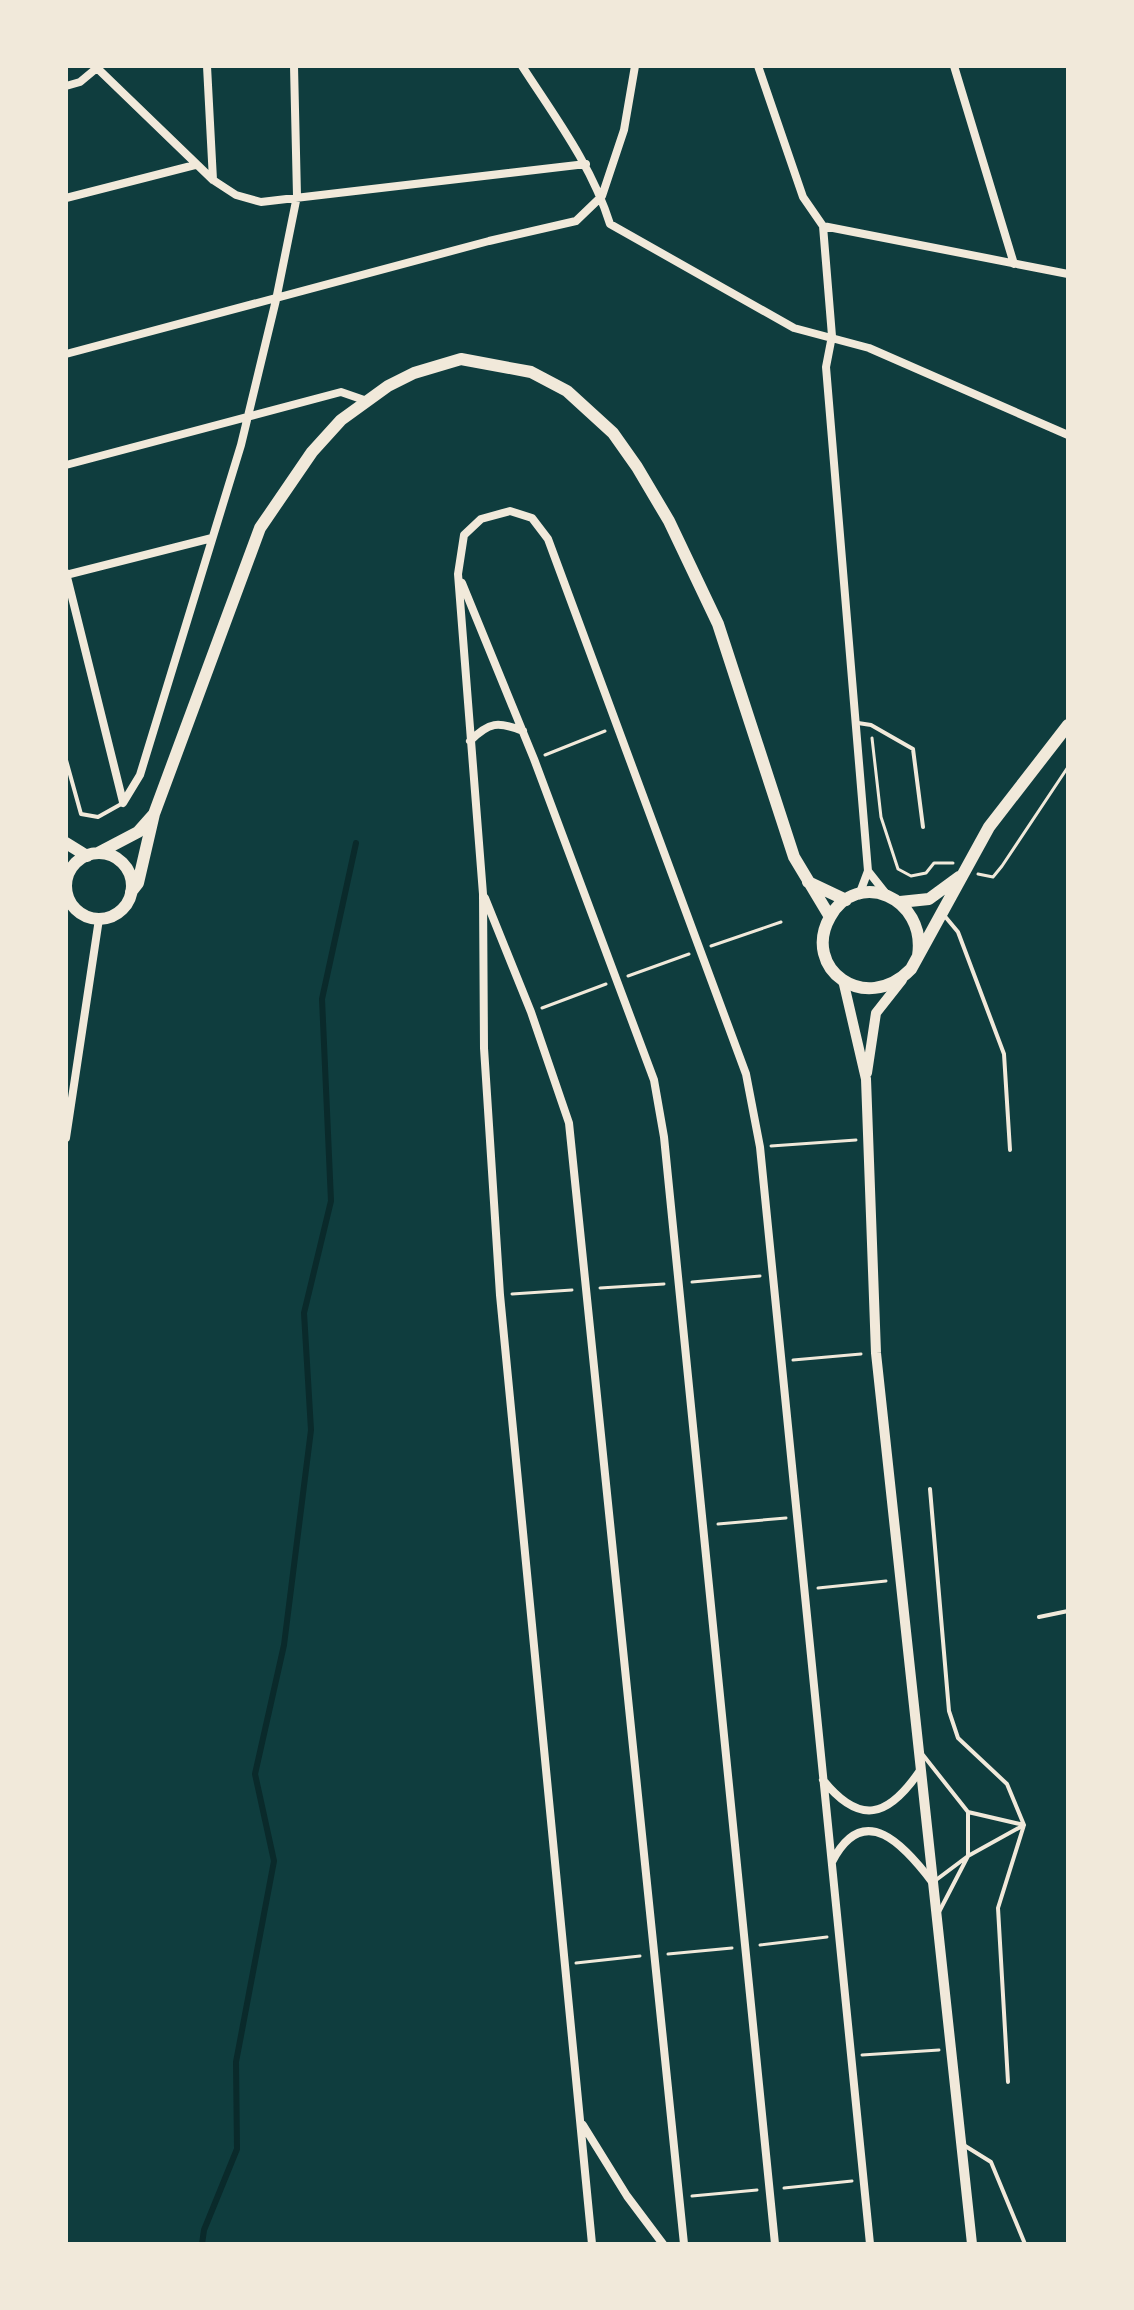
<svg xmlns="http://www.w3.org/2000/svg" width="1134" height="2310" font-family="Merriweather,serif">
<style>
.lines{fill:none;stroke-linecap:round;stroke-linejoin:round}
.stream{stroke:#0a2a2b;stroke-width:6}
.path{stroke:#f1e9da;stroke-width:3}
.service{stroke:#f1e9da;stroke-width:4}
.minor{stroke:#f1e9da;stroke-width:8}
.tertiary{stroke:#f1e9da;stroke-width:10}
.secondary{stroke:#f1e9da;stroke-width:12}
</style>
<rect width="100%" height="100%" fill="#0f3d3e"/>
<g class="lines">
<path class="stream" d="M202,2244L204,2230L237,2149L236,2062L274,1861L255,1774L284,1645L311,1430L304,1313L331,1201L322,999L356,843"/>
<path class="path" d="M872,738L881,817L898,869L911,876L926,873L934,863H953
M545,755L605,731
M978,874L993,877L1002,866L1068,767
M711,946L781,922
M628,976L689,954
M542,1008L606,984
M771,1146L856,1140
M692,1282L760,1276
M600,1288L664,1284
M512,1294L572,1290
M793,1360L861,1354
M718,1524L786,1518
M818,1588L886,1581
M760,1945L827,1937
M668,1954L732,1948
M576,1963L640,1956
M862,2055L939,2050
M784,2188L852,2181
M692,2196L757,2190"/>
<path class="service" d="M858,723L871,725L913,749L923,827
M66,760L81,814L98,817L123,803
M943,914L958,932L1004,1054L1010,1150
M930,1489L949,1711L958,1738L1007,1784L1024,1825L998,1908L1008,2082
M1039,1617L1068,1611
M923,1755L968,1812V1856L939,1912
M936,1880L968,1856L1024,1825L968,1812
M962,2144L991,2162L1025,2244"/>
<path class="minor" d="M95,66L213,180L236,195L261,202L586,164
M207,66L213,180
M522,66C555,117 592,166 610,224L794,328L869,348L1068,435
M758,66L803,197L823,226L832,336L826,367L868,871L859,895
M954,66L1014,264
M66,86L80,82L98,67
M66,198L195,165
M823,226L1068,274
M66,354L489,241L576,221L602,196L624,130L635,66
M66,465L341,392L367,401
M66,573L123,802
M66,575L212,538
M462,583L534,759L654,1080L664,1137L775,2244
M470,741C489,722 498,721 523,731
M123,803L140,775L241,445L276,300L297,196L294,66
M868,871L887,895
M485,898L531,1012L569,1123L684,2244
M66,1138L99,919
M823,1780C860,1826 888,1817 919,1772
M832,1862C864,1799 905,1846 933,1883
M583,2125L627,2196L663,2244
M592,2244L500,1295L484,1048L483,894L458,574L464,535L481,519L510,511L532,518L548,539L746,1074L760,1147L870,2244"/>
<path class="tertiary" d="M843,980L866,1079L876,1353L972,2244
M867,1073L876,1013L902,980"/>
<path class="secondary" d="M66,843L87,856
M98,853L138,832L154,814
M66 886a33 33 0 1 1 66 0a33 33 0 1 1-66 0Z
M808,882L846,900
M131,892L138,883L154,814L260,528L312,452L341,420L388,386L414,373L461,359L531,372L567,391L613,433L637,467L669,521L718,624L794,857L830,917
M900,902L929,899L959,877
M918,956C927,897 857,868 830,917C801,968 865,1016 911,969L989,827L1068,725"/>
</g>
<rect width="1134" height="2310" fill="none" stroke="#f1e9da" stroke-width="136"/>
</svg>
